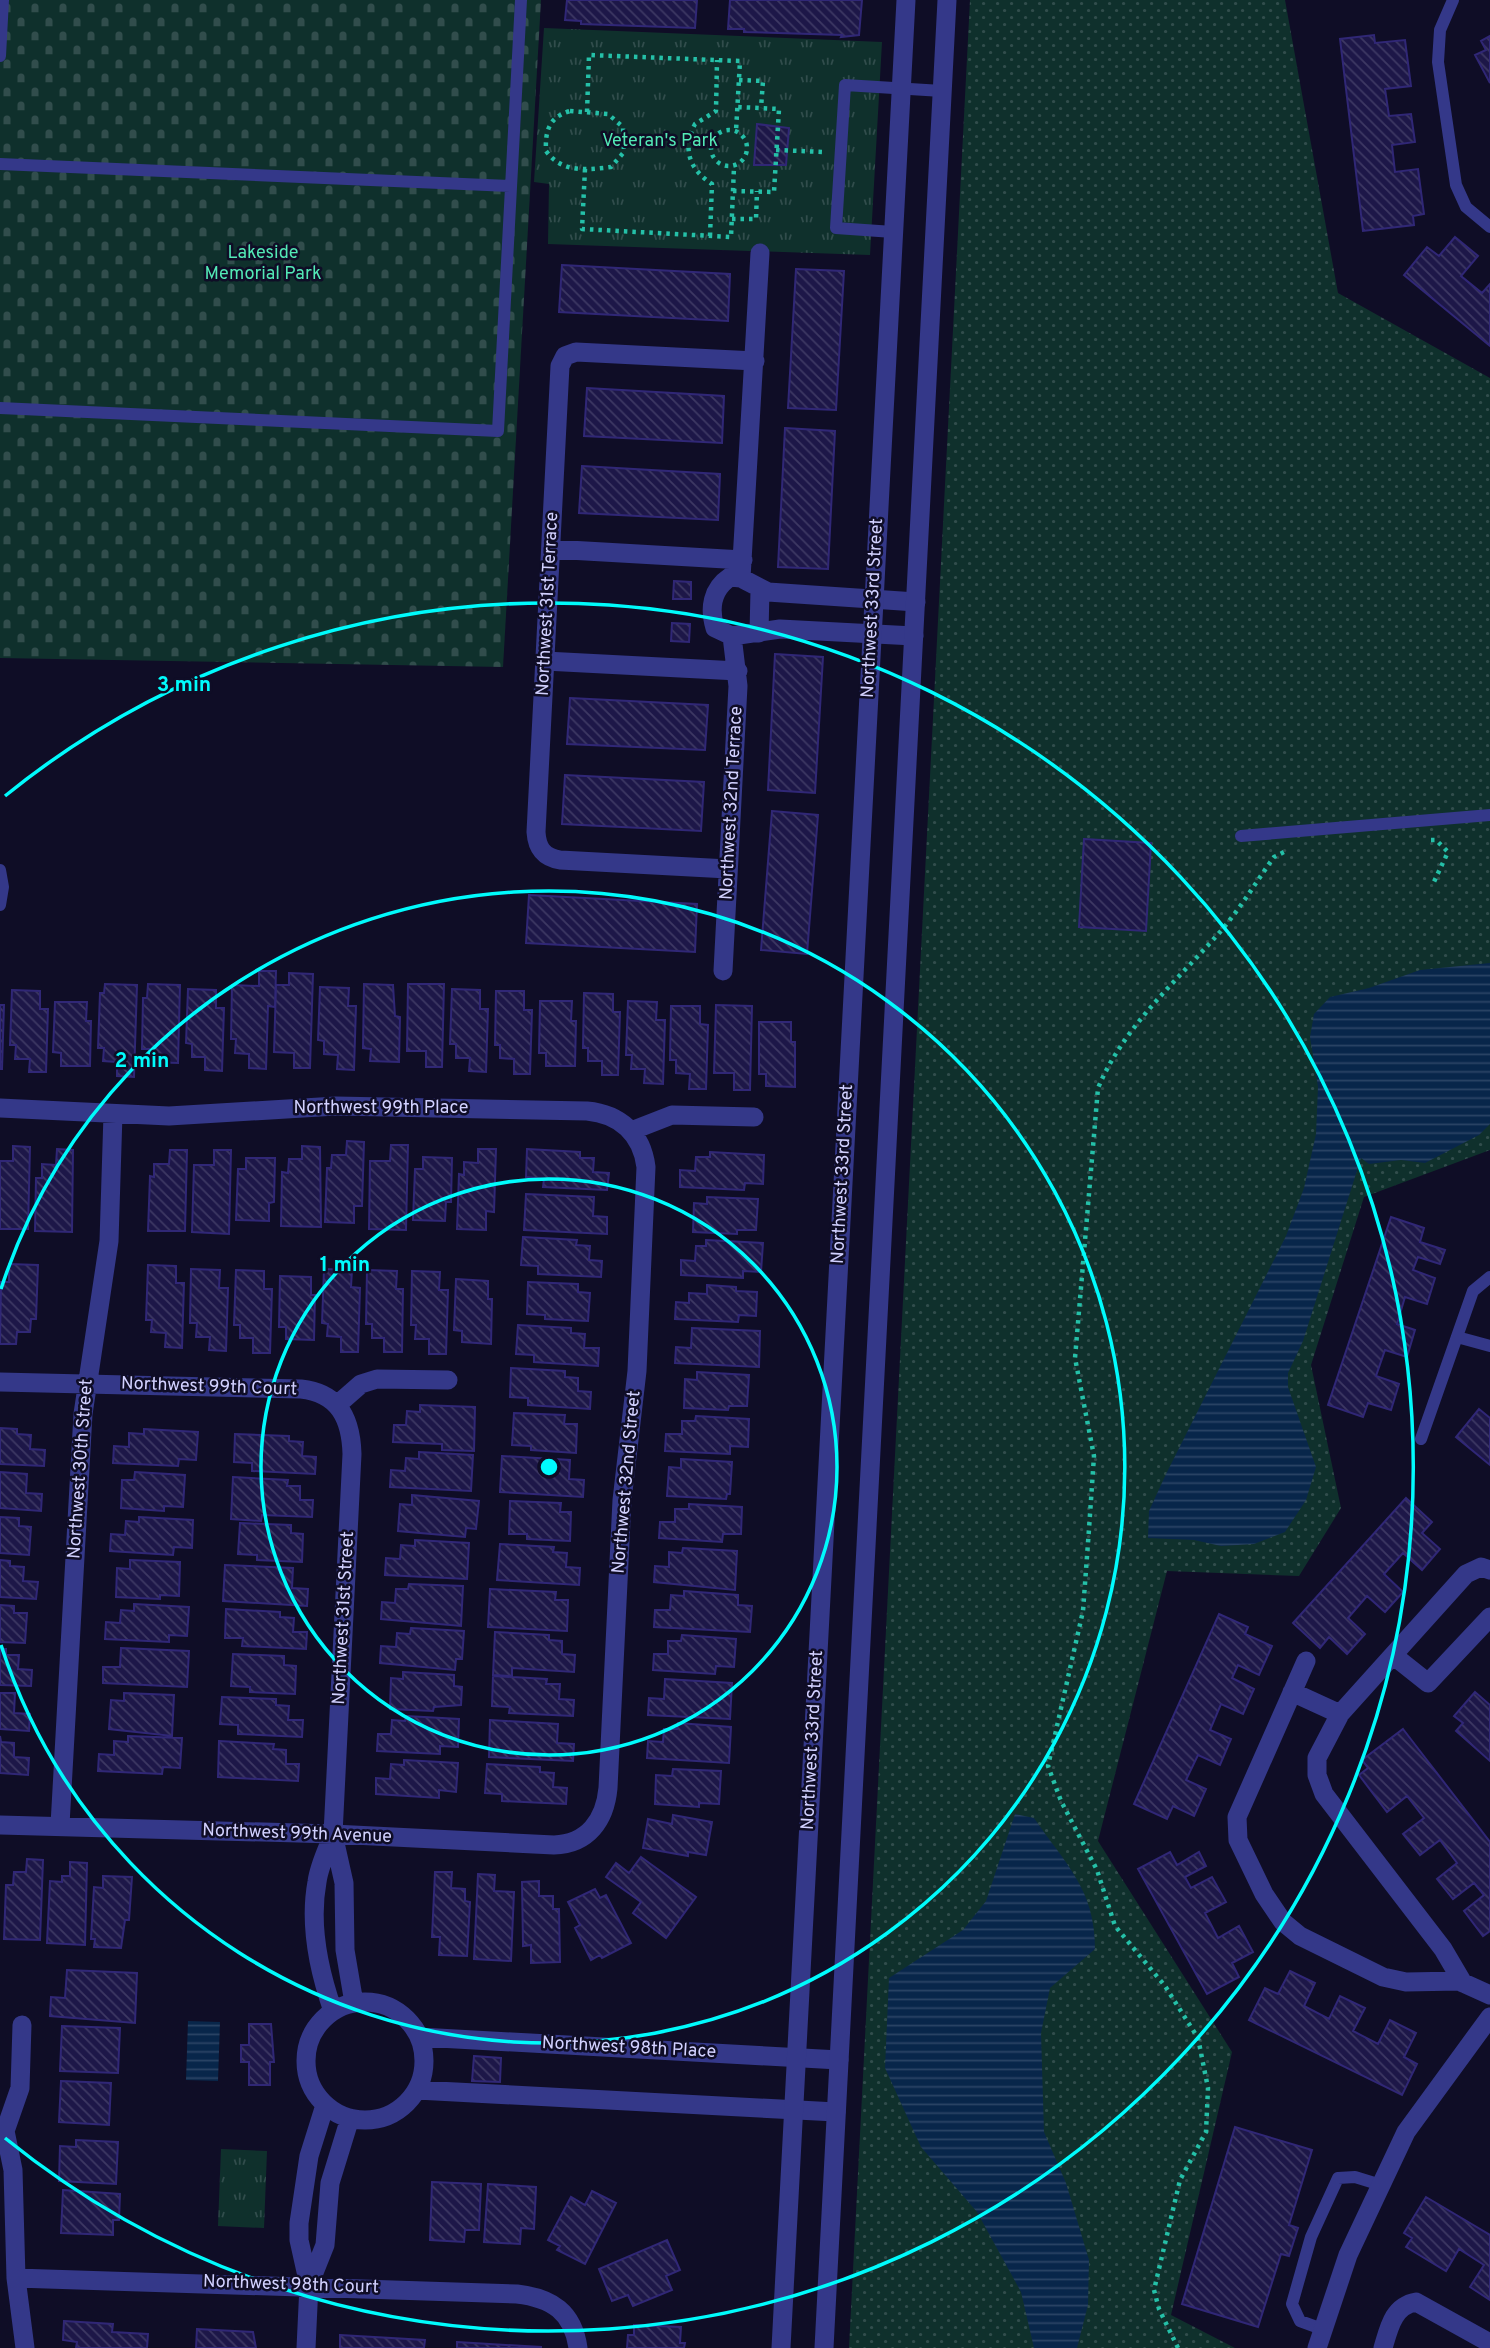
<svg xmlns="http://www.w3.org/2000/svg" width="1490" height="2348" font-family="Overpass,sans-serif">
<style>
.grass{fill:url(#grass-dots)}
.cemetery{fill:url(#cemetery-stones)}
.park{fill:url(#park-tufts)}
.water{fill:url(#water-rules)}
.building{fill:url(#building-back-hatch);stroke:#302776;stroke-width:2}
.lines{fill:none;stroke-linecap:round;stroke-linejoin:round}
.path{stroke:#25c0a8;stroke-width:4.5;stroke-dasharray:3.5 5;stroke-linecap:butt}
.service{stroke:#343889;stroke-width:12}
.minor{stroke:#343889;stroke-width:19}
.tertiary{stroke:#343889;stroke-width:19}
.ring{fill:none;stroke:#00fbfc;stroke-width:3.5}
.labels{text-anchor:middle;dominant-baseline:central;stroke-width:5;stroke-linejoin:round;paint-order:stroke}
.park-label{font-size:18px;fill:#53e9b6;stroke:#0f0d26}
.street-label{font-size:18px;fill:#d2d1ff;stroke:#0f0d26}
.centre{fill:#00fbfc;stroke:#0f0d26;stroke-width:3.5}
.ring-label{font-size:21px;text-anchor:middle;font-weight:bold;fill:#00fbfc;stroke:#0f0d26;stroke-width:5;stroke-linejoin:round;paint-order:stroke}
</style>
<defs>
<pattern id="grass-dots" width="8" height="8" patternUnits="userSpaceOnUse" patternTransform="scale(1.75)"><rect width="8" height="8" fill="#0f302c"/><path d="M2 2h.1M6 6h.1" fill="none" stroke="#314d4c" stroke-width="1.8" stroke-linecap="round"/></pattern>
<pattern id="cemetery-stones" width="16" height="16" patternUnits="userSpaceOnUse" patternTransform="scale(1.75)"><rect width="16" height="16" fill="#0f302c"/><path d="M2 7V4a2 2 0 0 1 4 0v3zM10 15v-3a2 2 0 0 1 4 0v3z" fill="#314d4c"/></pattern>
<pattern id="park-tufts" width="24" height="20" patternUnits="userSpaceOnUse" patternTransform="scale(1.75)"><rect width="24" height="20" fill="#0f302c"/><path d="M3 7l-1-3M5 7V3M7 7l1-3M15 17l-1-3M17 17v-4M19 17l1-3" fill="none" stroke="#314d4c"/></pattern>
<pattern id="water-rules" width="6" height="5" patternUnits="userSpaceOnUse" patternTransform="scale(1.75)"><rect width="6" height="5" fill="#08264a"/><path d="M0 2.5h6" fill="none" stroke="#2b4465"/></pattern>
<pattern id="building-back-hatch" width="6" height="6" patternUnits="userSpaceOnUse" patternTransform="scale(1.75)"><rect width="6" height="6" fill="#1d1748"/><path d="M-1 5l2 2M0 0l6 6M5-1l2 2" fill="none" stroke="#3d3863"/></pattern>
</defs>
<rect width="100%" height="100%" fill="#0f0d26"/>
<path class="grass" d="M970,0H1285L1338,293L1490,378V1150L1364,1197L1311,1365L1341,1508L1299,1576L1167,1571L1098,1841L1232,2052L1171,2315L1235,2348H849Z"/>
<path class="cemetery" d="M0,0H541L503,667L0,658Z"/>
<path class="park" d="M544,28L882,42L870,255L548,244L549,184L534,182Z
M221,2149L267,2151L264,2228L218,2226Z"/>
<path class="water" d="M1490,963V1124L1479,1135L1425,1163L1401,1160L1369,1164L1361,1158L1303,1341L1288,1373V1387L1316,1467L1306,1500L1285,1532L1254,1544L1221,1546L1194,1540L1148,1538L1149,1511L1166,1474L1286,1236L1304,1188L1316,1134L1318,1087L1310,1037L1314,1014L1330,997L1369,988L1420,970Z
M1015,1814L1034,1818C1066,1865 1095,1889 1095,1949L1050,1988L1041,2033L1044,2132L1066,2183L1089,2260L1088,2305L1077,2348H1034L1021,2292L977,2212L921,2147L885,2068L889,1978L963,1930L986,1901Z
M188,2021L220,2022L218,2081L186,2080Z"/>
<path class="building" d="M567,0H697L695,28L581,24V21L565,20Z
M730,0H862L859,35L841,37L842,35L744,32V29H728Z
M1374,35L1375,43L1405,40L1411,86L1385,89L1389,116L1411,114L1415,142L1392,145L1395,172L1418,169L1424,214L1413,216L1414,225L1363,231L1340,39Z
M1490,36V83L1475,55L1486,50L1481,41Z
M757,124L789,128L786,165H754Z
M1455,237L1478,256L1461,276L1482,293L1490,284V346L1404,275L1427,247L1439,256Z
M562,265L730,274L728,321L559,312Z
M796,269L844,271L836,410L788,408Z
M587,388L724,396L722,443L584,436Z
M785,428L835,431L828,569L778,567Z
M582,466L720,474L718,520L579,513Z
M674,581L691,582V599H673Z
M672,623L690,624L689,642L671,641Z
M775,654L823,657L815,793L768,790Z
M570,698L708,705L705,750L567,744Z
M565,775L704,782L701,831L562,824Z
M772,811L818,815L807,954L761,950Z
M1084,839L1151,843L1146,931L1079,927Z
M529,895L697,904L695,952L526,943Z
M259,971H276L275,1007L268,1006L266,1069L249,1068V1054L235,1053L236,1039H231L232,985L259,986Z
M289,973L313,974L310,1068H294V1053L274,1052L276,985H289Z
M105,984L137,985L134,1077L117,1076V1062L103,1061L104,1048H98L100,993H104Z
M148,984L180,985L178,1063L149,1062V1049H142L143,998H147Z
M364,984L393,985L395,1016L400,1017L399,1062L370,1061L371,1049L363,1048Z
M408,984H444L442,1067H426V1051H407Z
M320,987L349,988L348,1006H356L354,1070L337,1069L338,1055L324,1054V1041L318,1040Z
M188,989L216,990V1008H224L222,1071L205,1070V1057H192V1044L186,1043Z
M452,989L480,990V1009H488L486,1072L469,1071L470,1058H456V1044H450Z
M12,990L40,991V1009H48L46,1072H29L30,1059H15L16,1045H10Z
M496,991H524V1010H532L530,1074H514V1059L500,1058V1045H495Z
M584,993L613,994V1012H620L618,1075H602V1061H588V1048H583Z
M540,1001H572L571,1021H576L575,1066H546V1053H539Z
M628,1001L657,1002L656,1020H665L663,1084L644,1083L645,1069H631L632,1055H626Z
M55,1002H87L86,1021H91L90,1066H61V1053L53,1052Z
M0,1005H4L2,1069H0Z
M716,1005L752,1006L750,1090H734V1073H714Z
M671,1006H700V1024L708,1025L706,1089H689L690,1074L676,1073V1060H670Z
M759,1022H791V1042H795V1087L766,1086V1074H759Z
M347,1141L364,1142L362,1206H354V1223L325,1222L327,1168H331L332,1155H346Z
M391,1145H408L406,1230L369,1229L370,1161H390Z
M13,1146L30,1147L28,1229H0V1161H13Z
M302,1146L320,1147L321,1227L281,1226L282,1172L288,1173L289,1159H302Z
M57,1149L73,1150L72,1232L35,1231L36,1178H42V1164L56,1165Z
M478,1149H496L494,1212L486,1211V1230L457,1229L459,1174L464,1175V1162L478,1163Z
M527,1149L580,1152V1158H594L593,1172L609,1173L607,1190L543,1187L544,1179L526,1177Z
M170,1150H187L185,1231H148L150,1176L154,1177V1164H169Z
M214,1150H231L229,1234L192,1232L194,1165H214Z
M710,1152L764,1155L763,1184L745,1183L744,1190L680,1187V1170L695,1171L696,1157H710Z
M423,1157L452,1158L451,1202H446L445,1221L413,1220L415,1169H423Z
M246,1158H275L274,1202L269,1203V1221L236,1220L238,1169H246Z
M526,1194L594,1197L593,1216L607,1217V1234L524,1230Z
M707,1197L758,1199L756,1230H737V1234L693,1232L694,1203L707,1204Z
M1391,1217L1424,1228L1420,1242L1445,1250L1440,1264L1418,1257L1413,1270L1435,1278L1427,1304L1405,1297L1397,1324L1415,1330L1407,1357L1385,1350L1376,1376L1399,1384L1391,1410L1368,1403L1363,1417L1328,1405Z
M523,1237L577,1240L576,1245L590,1246L589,1260L602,1261L601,1277L538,1274V1266L521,1265Z
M706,1240L763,1243L761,1272L743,1271V1278L681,1275V1260L695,1261L696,1246H706Z
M9,1264L38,1265L36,1319H31L30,1332H17L16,1344H0L1,1282H9Z
M148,1265L176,1266V1283H184L182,1348L165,1347L166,1333L151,1332L152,1320H146Z
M191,1269L220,1270L219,1288H228L226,1351L209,1350L210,1337H196L197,1323H190Z
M324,1269L352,1270L351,1287L360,1288L358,1352H341V1337L327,1336L328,1324L322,1323Z
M236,1270L264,1271V1289H272L270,1353H253V1338H240V1325H234Z
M367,1270L397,1271L396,1289H403L402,1352H384V1338H372V1324H366Z
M412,1271L440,1272L439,1290H448L446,1354H429V1339H415L416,1325H411Z
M280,1276L311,1277V1295H315L314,1340L286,1339V1327H279Z
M456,1279L488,1281V1299H492L491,1344L462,1342V1331L454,1330Z
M528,1282L578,1284V1292L590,1293L588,1321L545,1319V1315L527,1314Z
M707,1285L736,1287V1291L757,1292L756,1316L739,1315L738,1322L675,1319L676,1302L689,1303V1293L707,1294Z
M518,1325L571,1328V1333L585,1334L584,1348H599L598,1366L534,1362V1355L516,1354Z
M692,1328L760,1331L759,1367L675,1363L676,1347L691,1348Z
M511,1368L565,1371V1377L578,1378V1391L591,1392L590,1409L528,1405V1398L510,1397Z
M697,1372L749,1375L747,1406H729L728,1410L684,1408L685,1379L697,1380Z
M420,1405L475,1407L474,1451L442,1450V1444L393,1442L394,1425H406L407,1411L420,1412Z
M1479,1409L1490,1418V1465L1456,1437Z
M514,1413L565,1415L564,1424H577L576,1453L531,1450V1446L512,1445Z
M696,1416L749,1419L748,1447L730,1446V1454L665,1451L666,1434H682V1421H695Z
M0,1428L17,1429V1434L31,1435L30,1449L45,1450L44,1466L0,1464Z
M144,1429L198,1432L196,1460L179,1459L178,1466L113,1463L114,1446L129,1447V1433L144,1434Z
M235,1434L289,1436V1441L303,1442L302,1456L316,1457L315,1474L252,1471V1463L234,1462Z
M419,1452L473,1455L471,1491L390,1487L391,1470L405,1471L406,1458L419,1459Z
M502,1456L570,1460L569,1479L584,1480L583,1497L500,1492Z
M681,1459L732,1462L730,1494H727L726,1499L667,1496L669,1467L681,1468Z
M0,1472L27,1474L26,1493L42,1494L41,1511L0,1508Z
M135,1472L185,1475L183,1507L164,1506V1511L121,1508L122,1480H134Z
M233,1477L288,1480L287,1486H300V1500H313L312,1517L262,1515L261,1521L231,1519Z
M412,1495L479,1501L476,1529L466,1528L465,1537L398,1531L400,1504L412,1505Z
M1406,1498L1432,1522L1422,1533L1440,1549L1422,1570L1403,1553L1384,1574L1403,1592L1385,1612L1367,1596L1348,1618L1365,1634L1347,1654L1329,1637L1320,1648L1293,1623Z
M510,1501L561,1503L560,1512H571L570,1541L527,1539V1534H509Z
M689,1504L742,1507L741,1534H723L722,1542L659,1538L660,1522H675V1509H689Z
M0,1517L19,1518V1526L31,1527L29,1555L0,1553Z
M139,1517L193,1520L192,1548L174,1547L173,1555L110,1551L111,1534L125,1535L126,1521L139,1522Z
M240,1523L291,1525V1533L303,1534L302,1562L257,1560V1555L238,1554Z
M415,1540L469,1543L467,1579L385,1575L386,1558L400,1559L401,1545L415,1546Z
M500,1544L554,1547L553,1552L567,1553L566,1567L580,1568L579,1585L497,1580Z
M683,1548L737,1551L735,1590L654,1582L655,1566L669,1567V1552L682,1553Z
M0,1560L10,1561V1566L24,1567L23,1581L38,1582L36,1599L0,1597Z
M130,1560L180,1562L179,1596L160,1595V1599L116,1597L117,1568L130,1569Z
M225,1565L293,1568L292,1588L308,1589L307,1606L223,1601Z
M409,1584L463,1586L461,1626L381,1619L382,1602L395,1603L396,1589H408Z
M490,1589L556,1592L555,1600H568L567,1631L488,1627Z
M684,1591L738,1595V1605L752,1606L750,1632L654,1627L655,1610H670L671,1595L684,1596Z
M134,1604L189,1607L187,1636L169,1635V1642L105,1639L106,1622L120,1623L121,1610L134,1611Z
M0,1605L14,1606V1613H27L25,1643L0,1642Z
M226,1609L280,1612V1617L294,1618L293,1632H307L306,1649L242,1646L243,1638H225Z
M1219,1614L1248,1627L1245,1634L1272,1646L1259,1675L1238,1665L1232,1678L1254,1689L1243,1714L1221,1704L1210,1730L1231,1739L1220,1765L1198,1755L1186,1780L1206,1789L1194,1816L1173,1806L1167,1819L1134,1804Z
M411,1628L464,1631L462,1659H456L455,1670L380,1663L381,1646L396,1647L397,1633L410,1634Z
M495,1632L549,1635V1640L562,1641V1654L575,1655L574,1672L512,1668V1676L493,1675Z
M682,1635L736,1639L734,1667L716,1666L715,1674L653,1670L654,1654H668V1641H681Z
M121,1648L189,1651L187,1687L103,1683V1667H120Z
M0,1649H6V1655H19L18,1669L32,1670L31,1686L0,1685Z
M233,1654L284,1656V1665L296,1666L295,1694L250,1692V1687L231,1686Z
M403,1672L454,1675V1686L462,1687L461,1705L434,1707L433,1711L390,1709L391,1678L403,1679Z
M493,1676L547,1679L546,1684H560L559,1699L574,1700L573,1716L509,1713L510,1707L492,1706Z
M665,1679L732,1683L730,1719L648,1715L649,1698L664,1699Z
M1475,1692L1490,1705V1761L1456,1731L1463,1723L1454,1716Z
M0,1693H15L14,1713L30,1714L29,1731L0,1729Z
M124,1693L174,1695L172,1736L109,1729L111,1700L124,1701Z
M222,1697L276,1699V1705L289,1706L288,1720H303L302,1737L238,1734V1725L220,1724Z
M406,1716L459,1719L458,1747L440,1746V1754L377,1751L378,1734H391L392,1720L405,1721Z
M490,1720L558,1724L557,1743L574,1744L573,1761L489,1757Z
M678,1723L731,1727L729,1763L647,1758L648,1741L663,1742L664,1729H677Z
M1403,1729L1490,1842V1931L1483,1936L1464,1911L1484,1895L1474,1883L1453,1899L1437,1879L1457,1863L1440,1840L1420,1855L1403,1834L1424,1818L1407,1796L1387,1812L1359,1775L1368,1768L1362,1760Z
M0,1736L1,1742L14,1743V1757L29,1758L28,1775L0,1773Z
M128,1736L182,1738L180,1768L163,1767L162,1774L98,1771L99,1754L114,1755V1741L128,1742Z
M219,1741L274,1744L273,1749L286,1750V1764H299L298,1781L218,1777Z
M404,1760L458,1763L456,1792L439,1790V1798L376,1794V1778L390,1779L391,1764L404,1765Z
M487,1764L540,1767V1772L554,1773L553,1787L567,1788L566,1804L502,1801V1794L485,1793Z
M673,1769L721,1771L719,1804L699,1803V1807L655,1804L656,1775L672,1776Z
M673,1815L712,1822L706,1855L688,1852V1856L643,1848L648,1819L672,1824Z
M1170,1852L1177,1865L1199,1852L1206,1866L1185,1877L1191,1888L1212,1877L1226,1902L1205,1913L1218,1938L1239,1926L1253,1952L1232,1963L1239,1977L1207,1994L1138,1869Z
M641,1857L696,1897L666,1938L633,1913L641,1902L606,1877L616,1863L629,1873Z
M27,1859L43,1860L40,1940L4,1939L6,1885H13L14,1872H26Z
M70,1862L87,1863L85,1945L47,1943L50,1881L62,1882V1876H70Z
M435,1872H452L451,1888L465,1889V1901L470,1902L467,1956L439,1955L440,1937H432Z
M478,1874L495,1875L494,1891L514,1892L511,1961L474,1959Z
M103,1876L132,1877L129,1920H125L121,1948L94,1947L95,1939H91L94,1887L103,1888Z
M539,1881V1896H553V1909H559L560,1962L531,1963V1945L523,1946L522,1882Z
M595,1889L600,1898L606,1895L631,1943L602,1958L600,1955L591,1960L575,1928L580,1925L568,1902Z
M67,1970L137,1973L135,2023L50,2016L51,1997L65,1998Z
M1290,1971L1315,1983L1304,2006L1329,2019L1340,1996L1365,2008L1353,2031L1378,2044L1390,2020L1416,2033L1404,2057L1417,2064L1402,2095L1249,2020L1265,1988L1278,1994Z
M249,2024H271L274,2062H270V2085H249V2062H241V2045H249Z
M62,2026L120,2028L118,2073L60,2071Z
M474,2056L501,2058L500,2082L472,2081Z
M61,2081L111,2083L109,2125L59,2122Z
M1235,2127L1312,2150L1289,2225L1298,2228L1289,2256L1281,2254L1258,2327L1182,2304Z
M76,2140L118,2142L116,2184L59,2181L60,2146L76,2147Z
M432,2182L481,2184L479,2230H465L464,2242L430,2240Z
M488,2184L536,2187L534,2229L521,2228L520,2244L484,2242Z
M63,2190L120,2194L119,2220H113V2235L61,2233Z
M592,2191L616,2203L585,2264L557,2250L560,2246L548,2240L571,2197L585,2205Z
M1426,2197L1490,2235V2300L1470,2287L1484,2265L1459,2249L1446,2271L1406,2247L1412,2238L1404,2233Z
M667,2240L680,2270L666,2276L672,2290L633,2306L628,2295L612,2301L599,2269Z
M64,2321L113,2324L112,2332L148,2334L147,2348H76L77,2342L63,2340Z
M634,2325L681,2327L680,2343H685L684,2348H627L628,2335H634Z
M197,2329L253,2332L256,2348H196Z
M340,2335L425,2340L424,2348H340Z
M457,2342L541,2347V2348H457Z"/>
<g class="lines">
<path class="path" d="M739,80L763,81L761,108
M570,111L608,114L623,127L624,152L611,167C586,170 562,173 546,151C545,131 549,117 570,111Z
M587,112L589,55L740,61L736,131
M711 148a18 18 0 1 1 36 0a18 18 0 1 1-36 0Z
M776,150L824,152
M585,169L582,229L731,237L734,167
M733,191L774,192L779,109L738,107
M732,219H756L757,191
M710,236L712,184C689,169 682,149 695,124L716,111L717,60
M1431,840H1436L1448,852L1432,886
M1178,2348L1159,2309L1154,2290L1180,2180L1206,2132L1208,2088L1198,2038L1165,1986L1115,1926L1097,1870L1061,1801L1048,1766L1083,1611L1089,1529L1094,1456L1075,1358L1098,1088C1124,1026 1176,982 1220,932C1240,909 1256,882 1274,857L1286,851"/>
<path class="service" d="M1453,0L1440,30L1438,62L1456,185L1466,207L1490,227
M0,56L3,0
M0,164L510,186
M893,232L836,228L845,85L942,91
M0,408L498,431L521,0
M1241,836L1490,815
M0,870L3,887L0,905
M1457,1337L1490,1346
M1421,1439L1473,1291L1490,1277
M1322,2329L1300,2321L1292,2304L1311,2237L1338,2178L1355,2177L1381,2185"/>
<path class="minor" d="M551,549L743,560
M741,578L760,253
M759,633L760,590
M914,636L780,629L732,636L715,628C709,608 712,589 730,577L741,578L768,592L916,602
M545,661L738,671
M728,869L560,860C543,857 537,848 536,832L560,366L565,356L576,352L755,361
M723,971L738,686L732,636
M0,1108L169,1116L336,1106L587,1111C620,1114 642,1134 646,1167L637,1371L622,1500L608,1788C605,1820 588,1844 554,1845L333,1834L0,1825
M631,1131L672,1115L754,1117
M0,1382L301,1389C339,1393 351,1419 352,1454L333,1834L344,1883L345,1950L354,2003
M337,1405L361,1384L377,1379L448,1380
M1394,1656L1428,1683L1490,1617
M1306,1661L1237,1817L1238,1840L1264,1894L1283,1922L1300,1936L1383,1977L1406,1982L1459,1981L1490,1995
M1292,1692L1340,1714
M60,1825L83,1414L109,1241L113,1114
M1463,1983L1443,1949L1324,1794L1317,1775V1758L1340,1714L1466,1574L1481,1567L1490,1570
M306 2061a59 59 0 1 1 118 0a59 59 0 1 1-118 0Z
M333,2011C319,1971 309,1925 317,1882C319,1866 327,1850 333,1835
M22,2025L20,2088L5,2131L13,2170L16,2278L25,2348
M420,2037L839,2060
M417,2090L836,2112
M16,2278L517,2294C552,2298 573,2312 578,2348
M309,2285L325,2245L330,2183L350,2118
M306,2348L309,2285L299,2240V2223L309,2156L325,2105
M1317,2348L1348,2255L1406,2132L1490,2017
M1383,2348C1389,2328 1393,2306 1416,2302L1490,2343"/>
<path class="tertiary" d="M781,2348L906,0
M824,2348L947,0"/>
</g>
<g class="ring">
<circle cx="549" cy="1467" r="288"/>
<path d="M1 1289A576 576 0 1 1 1 1645"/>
<path d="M5 796A864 864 0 1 1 5 2138"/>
</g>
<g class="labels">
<g class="park-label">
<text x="660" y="141">Veteran's Park</text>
<text x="263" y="253">Lakeside<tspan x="263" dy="21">Memorial Park</tspan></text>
</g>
<g class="street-label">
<text transform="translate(548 604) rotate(-87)">Northwest 31st Terrace</text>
<text transform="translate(873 608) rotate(-87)">Northwest 33rd Street</text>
<text transform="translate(732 803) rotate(-87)">Northwest 32nd Terrace</text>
<text x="381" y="1108">Northwest 99th Place</text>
<text transform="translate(843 1174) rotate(-87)">Northwest 33rd Street</text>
<text transform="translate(209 1387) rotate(2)">Northwest 99th Court</text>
<text transform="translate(81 1469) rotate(-86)">Northwest 30th Street</text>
<text transform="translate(627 1482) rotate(-85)">Northwest 32nd Street</text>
<text transform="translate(344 1618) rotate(-87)">Northwest 31st Street</text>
<text transform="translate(813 1740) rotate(-87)">Northwest 33rd Street</text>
<text transform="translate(297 1834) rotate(2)">Northwest 99th Avenue</text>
<text transform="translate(629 2048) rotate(3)">Northwest 98th Place</text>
<text transform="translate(291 2285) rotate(2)">Northwest 98th Court</text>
</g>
</g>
<circle cx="549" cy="1467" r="10" class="centre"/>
<g class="ring-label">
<text x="184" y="691">3 min</text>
<text x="142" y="1067">2 min</text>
<text x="345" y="1271">1 min</text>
</g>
</svg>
